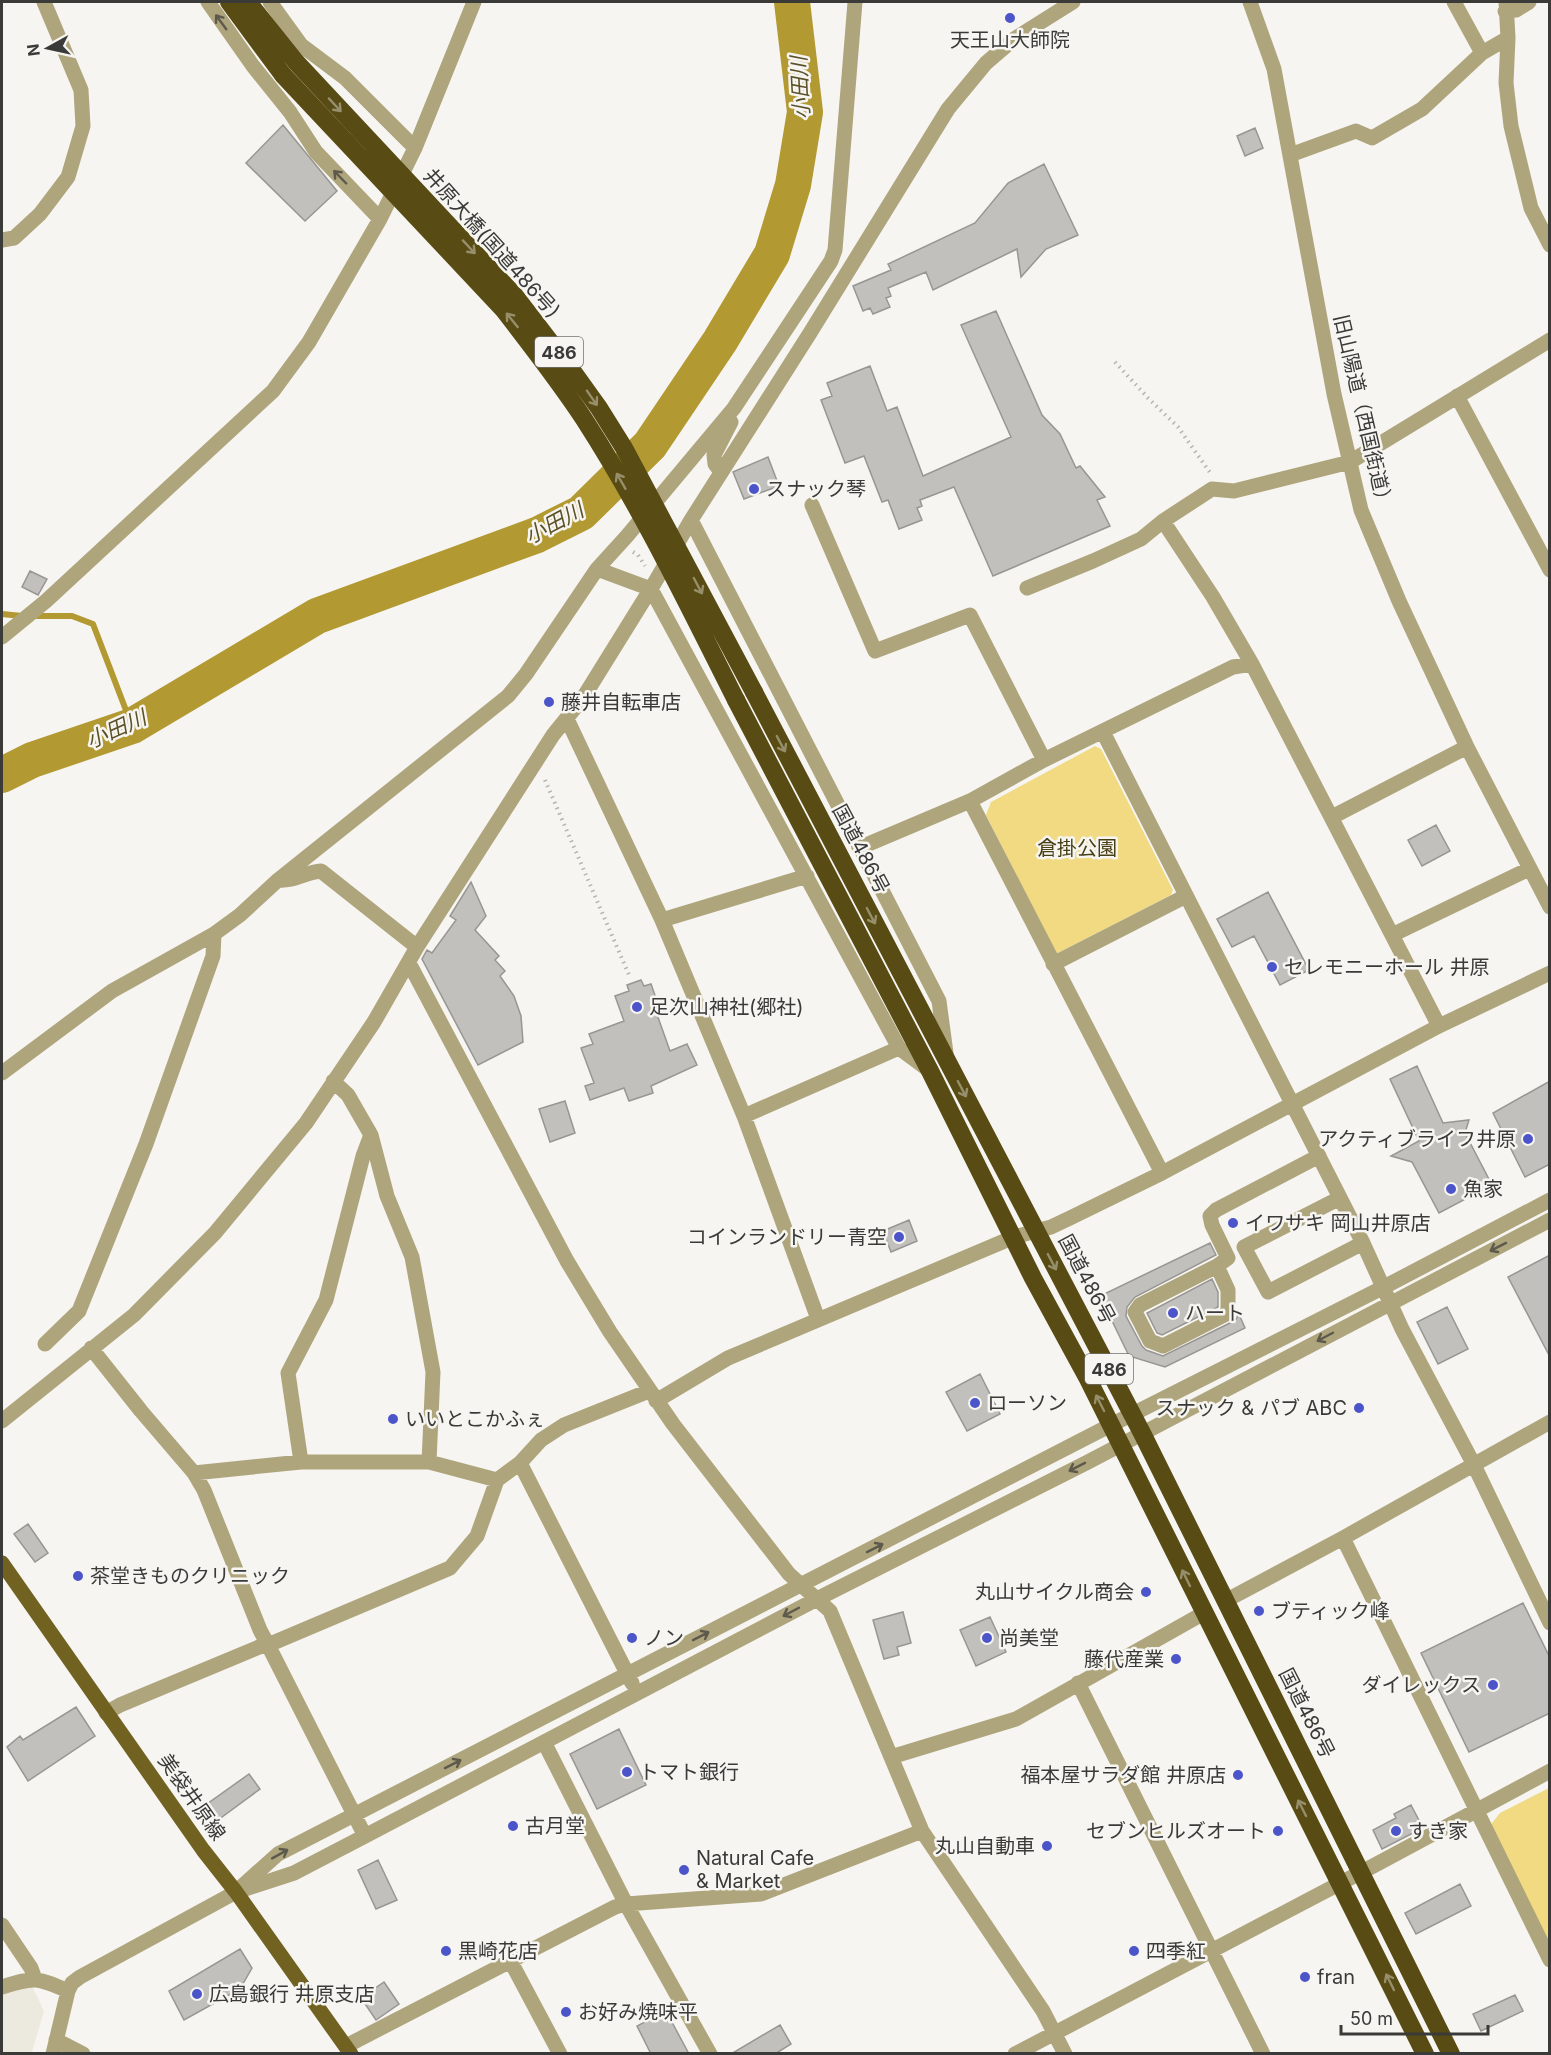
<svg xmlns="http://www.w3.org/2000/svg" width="1551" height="2055" font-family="Inter,'Noto Sans JP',sans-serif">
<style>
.built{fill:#eceade}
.green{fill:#f1da82}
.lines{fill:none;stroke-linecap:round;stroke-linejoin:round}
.stream{stroke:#b39931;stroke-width:6}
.river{stroke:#b39931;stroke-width:36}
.building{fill:#c1c0bc;stroke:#979692;stroke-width:1.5}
.path{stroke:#b5b4b1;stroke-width:4;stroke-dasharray:1.5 4.5;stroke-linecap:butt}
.minor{stroke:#afa57d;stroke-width:15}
.major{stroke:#716222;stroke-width:15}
.highway{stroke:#584b13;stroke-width:18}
.highway-bridge{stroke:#584b13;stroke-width:18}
.oneway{stroke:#5d5a4d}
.oneway2{stroke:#978f6c}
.poi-dot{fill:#4c54ca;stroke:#f6f5f1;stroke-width:2}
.labels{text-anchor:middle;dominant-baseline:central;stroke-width:5;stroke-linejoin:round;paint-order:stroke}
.shield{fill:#f6f5f1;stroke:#727270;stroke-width:1.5}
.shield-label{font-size:18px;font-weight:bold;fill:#3a3a38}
.poi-label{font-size:20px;fill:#3a3a38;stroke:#f6f5f1;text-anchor:start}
.street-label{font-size:20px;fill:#3a3a38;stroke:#f6f5f1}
.park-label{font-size:20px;fill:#493f14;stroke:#f6f5f1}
.water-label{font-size:21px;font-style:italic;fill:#5c5127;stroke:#f6f5f1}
</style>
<rect width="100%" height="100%" fill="#f6f5f1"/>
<path class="built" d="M32,1986L44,2011L32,2052L31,2053H2V1995Z"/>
<path class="green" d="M1095,746L1101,749L1173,890L1171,895L1056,954L986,815L991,802Z
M1549,1788V1945L1492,1830V1823L1500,1813Z"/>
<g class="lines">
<path class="stream" d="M2,614L22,616
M32,616H72L93,624L132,726"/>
<path class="river" d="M2,775L32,760L132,726L317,616L537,535L581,513L650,445L720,341L772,254L793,185L805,112L792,2"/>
</g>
<path class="building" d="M283,125L337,191L305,221L246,163Z
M1255,128L1263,148L1245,156L1237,136Z
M1044,164L1078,235L1046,249L1021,277L1017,249L933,290L926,272L888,288L891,296L886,298L890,307L873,314L870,308L863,311L853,286L891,270L888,264L975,223L1008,183Z
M996,311L1042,415L1060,434L1076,468L1080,466L1105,497L1097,500L1110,526L993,576L954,487L920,500L922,506L917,508L922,520L899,529L888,500L882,502L864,456L845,463L821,400L832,396L827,383L870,366L887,411L897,407L923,476L1011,437L961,325Z
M768,457L779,486L744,499L733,472Z
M30,571L47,579L38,595L22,587Z
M1436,825L1450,851L1422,866L1408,840Z
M471,882L486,916L475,930L499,956L495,960L505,971L500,976L514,996L521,1016L523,1042L478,1065L422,959L427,950L432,953L456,920L450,916Z
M1268,892L1309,970L1280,985L1254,936L1232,947L1217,919Z
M641,980L644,986L651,984L658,1004L654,1006L670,1051L687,1044L697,1065L651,1086L653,1093L629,1101L624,1088L590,1100L585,1086L594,1083L581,1048L593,1044L589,1034L624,1021L615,996L629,991L627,985Z
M1417,1066L1443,1123L1469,1120L1465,1133L1492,1185L1439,1213L1412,1162L1391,1156L1419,1141L1390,1079Z
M1550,1081V1164L1525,1177L1493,1113Z
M565,1101L575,1133L550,1142L539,1109Z
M909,1220L917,1241L891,1252L883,1231Z
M1210,1243L1216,1255L1135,1297L1127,1307L1126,1316L1142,1346L1146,1350L1163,1356L1232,1322L1237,1318L1238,1312L1245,1328L1165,1367L1129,1356L1100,1296Z
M1550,1255V1357L1508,1277Z
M1212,1279L1218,1292V1307L1162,1335L1157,1333L1147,1313Z
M1447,1307L1468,1349L1438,1364L1417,1322Z
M980,1374L1000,1414L967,1431L946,1392Z
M28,1524L48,1553L35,1562L14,1534Z
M1523,1603L1550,1658V1713L1469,1752L1421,1653Z
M903,1612L911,1643L897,1647L899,1655L884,1659L873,1620Z
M990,1617L1006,1652L976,1666L960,1630Z
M76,1707L95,1736L28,1781L7,1747L20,1736L23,1740Z
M619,1729L646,1785L597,1809L570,1754Z
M249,1774L260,1789L218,1820L207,1804Z
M1411,1805L1423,1828L1382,1849L1373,1830L1396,1818L1394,1814Z
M378,1860L397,1900L376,1909L358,1870Z
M1460,1884L1471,1906L1416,1934L1405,1913Z
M240,1949L252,1968L240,1989L184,2020L169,1991Z
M384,1982L399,2004L376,2020L361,1998Z
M1515,1995L1523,2011L1481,2031L1473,2014Z
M666,2011L689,2054H651L637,2026Z
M780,2025L791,2044L775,2054H731Z"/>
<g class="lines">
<path class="path" d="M1115,362L1148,398L1178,427L1211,474
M633,552L638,555L645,566
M545,780L629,975"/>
<path class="minor" d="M208,2L253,66L290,112L316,152L380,219
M270,2L301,45L345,78L415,148
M1250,2L1274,69L1334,394L1361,510L1399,601L1467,747L1550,907
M1454,2L1482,53
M1506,2L1508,38L1506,83L1511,126L1531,208L1550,245
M1505,11L1516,10L1529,2
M1290,155L1356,131L1372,138L1422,109L1482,53L1508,38
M2,240L14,238L40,214L68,177L83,126L81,90L44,2
M1457,396L1550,570
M721,472L715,464L714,455L731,422
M812,505L875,651L970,615L1044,760
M691,520L939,1001L946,1053
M1163,521L1213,597L1252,664L1439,1026
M597,569L651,589L899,1048L930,1071
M1027,588L1093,561L1141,539L1163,521L1212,489L1234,491L1350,462L1550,340
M2,637L46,601L273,391L309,342L380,219L415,148L474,2
M567,719L662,920L744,1116L818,1319
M1103,732L1363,1243L1402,1329L1473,1463L1550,1623
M970,801L1162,1173
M1332,817L1467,747
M859,848L970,801L1044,760L1233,667L1252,664
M278,880L508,696L526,674L597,569L627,536L734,408L831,261L835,250L855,2
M662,920L807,876
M1392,935L1529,869
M409,963L567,1261L610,1332L673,1424L789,1574L830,1611L922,1831L1043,2011L1065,2054
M1053,964L1186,896
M2,1073L112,991L214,934
M333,1081L348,1095L371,1135L387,1196L412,1257L433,1372L429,1462L497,1480
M744,1116L899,1048
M1340,1198L1244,1247L1268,1292L1363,1243
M1217,1266L1228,1290V1313L1163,1346L1150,1341L1135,1312L1140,1305L1217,1266L1228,1258L1212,1225L1210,1216L1216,1210L1319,1156
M45,1344L79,1311L146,1144L213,956L214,934L240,915L278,880C293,882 306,872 321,871L417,947
M91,1348L141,1411L194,1473L204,1490L260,1630L268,1645L259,1647L120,1705L106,1713
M656,1401L728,1358L1014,1237L1051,1227L1070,1218L1162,1173L1439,1026L1550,973
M2,1421L134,1315L215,1233L306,1123L374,1022L417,947L553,735L583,698L655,582L691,520L810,333L948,109L986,63L1014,39L1073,2
M301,1462L288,1373L326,1300L363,1156L371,1135
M520,1463L632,1683
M194,1473L301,1462H429
M1343,1538L1550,1960
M1225,1601L1343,1538L1550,1422
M1078,1683L1263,2054
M544,1742L626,1904L710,2054
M891,1757L1016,1719L1204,1613
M365,1836L268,1645L450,1568L477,1536L497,1480L520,1463L541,1440L564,1425L649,1391
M240,1888L278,1854L1111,1425L1384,1287L1550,1200
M2,1925L31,1968L35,1979
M511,1962L560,2054
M2,1987C33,1977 37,1977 68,1991
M56,2040L83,2054
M346,2046L615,1907L626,1904L761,1894L922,1831
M53,2054L68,1991L72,1983L80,1977L236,1892L294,1873L365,1836L817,1599L1086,1463L1550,1220
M1015,2054L1375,1865L1550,1771"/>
<path class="major" d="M2,1563L203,1850L236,1892L351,2054"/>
<path class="highway" d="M229,2L283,75
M248,2L296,62
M754,692L1142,1433L1451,2054
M736,700L930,1071L1033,1278L1088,1379L1425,2054"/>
<path class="highway-bridge" d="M296,62L515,296L571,369L599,408L624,448L754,692
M283,75L503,309C531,345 559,381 584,419C642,509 688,605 736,700"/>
</g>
<defs><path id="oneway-shaft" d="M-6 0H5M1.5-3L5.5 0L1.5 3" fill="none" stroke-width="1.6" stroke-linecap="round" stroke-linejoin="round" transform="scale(1.5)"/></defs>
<g class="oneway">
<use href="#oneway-shaft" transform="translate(221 22) rotate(-126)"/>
<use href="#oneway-shaft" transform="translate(340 177) rotate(-134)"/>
<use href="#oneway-shaft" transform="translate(1498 1247) rotate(153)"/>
<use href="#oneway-shaft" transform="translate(1325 1337) rotate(152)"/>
<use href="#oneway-shaft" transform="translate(1077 1467) rotate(153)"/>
<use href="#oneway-shaft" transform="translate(875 1548) rotate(-27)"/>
<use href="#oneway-shaft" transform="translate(791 1612) rotate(152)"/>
<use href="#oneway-shaft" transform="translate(701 1636) rotate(-27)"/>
<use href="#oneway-shaft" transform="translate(453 1764) rotate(-27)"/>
<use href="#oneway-shaft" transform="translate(280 1854) rotate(-29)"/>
</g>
<g class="oneway2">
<use href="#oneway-shaft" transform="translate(335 105) rotate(47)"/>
<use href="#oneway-shaft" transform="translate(469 247) rotate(47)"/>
<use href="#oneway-shaft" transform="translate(512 320) rotate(-129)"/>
<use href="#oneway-shaft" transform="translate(592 398) rotate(55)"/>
<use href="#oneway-shaft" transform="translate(621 481) rotate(-120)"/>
<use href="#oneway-shaft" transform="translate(698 586) rotate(62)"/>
<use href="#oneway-shaft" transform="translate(781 744) rotate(62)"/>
<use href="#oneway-shaft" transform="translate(871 916) rotate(62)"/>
<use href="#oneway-shaft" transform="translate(962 1089) rotate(62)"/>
<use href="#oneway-shaft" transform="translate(1052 1262) rotate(62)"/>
<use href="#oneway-shaft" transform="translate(1100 1403) rotate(-117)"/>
<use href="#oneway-shaft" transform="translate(1186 1578) rotate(-116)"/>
<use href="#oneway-shaft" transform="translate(1302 1808) rotate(-117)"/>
<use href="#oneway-shaft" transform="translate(1390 1982) rotate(-116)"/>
</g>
<g class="poi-dot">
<circle cx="1010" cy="18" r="6"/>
<circle cx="754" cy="489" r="6"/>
<circle cx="549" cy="702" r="6"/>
<circle cx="1272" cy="967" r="6"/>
<circle cx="637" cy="1007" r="6"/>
<circle cx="1528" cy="1139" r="6"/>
<circle cx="1451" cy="1189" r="6"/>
<circle cx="1233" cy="1223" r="6"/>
<circle cx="899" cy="1237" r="6"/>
<circle cx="1173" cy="1313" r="6"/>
<circle cx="975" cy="1403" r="6"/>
<circle cx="1359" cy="1408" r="6"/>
<circle cx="393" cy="1419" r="6"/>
<circle cx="78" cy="1576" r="6"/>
<circle cx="1146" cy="1592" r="6"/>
<circle cx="1259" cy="1611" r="6"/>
<circle cx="632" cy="1638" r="6"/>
<circle cx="987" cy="1638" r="6"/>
<circle cx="1176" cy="1659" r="6"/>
<circle cx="1493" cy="1685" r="6"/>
<circle cx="627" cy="1772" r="6"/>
<circle cx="1238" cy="1775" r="6"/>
<circle cx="513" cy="1826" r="6"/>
<circle cx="1278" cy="1831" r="6"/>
<circle cx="1396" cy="1831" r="6"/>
<circle cx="1047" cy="1846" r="6"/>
<circle cx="684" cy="1870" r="6"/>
<circle cx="446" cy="1951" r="6"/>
<circle cx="1134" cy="1951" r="6"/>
<circle cx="1305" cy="1977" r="6"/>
<circle cx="197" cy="1994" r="6"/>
<circle cx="566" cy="2012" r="6"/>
</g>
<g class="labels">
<g class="shield">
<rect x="535" y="337" width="48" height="30" rx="4.5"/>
<rect x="1085" y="1354" width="48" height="30" rx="4.5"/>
</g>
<g class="shield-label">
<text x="559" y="352">486</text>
<text x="1109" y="1369">486</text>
</g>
<g class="poi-label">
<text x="1010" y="40" text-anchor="middle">天王山大師院</text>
<text x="766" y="489">スナック琴</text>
<text x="561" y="702">藤井自転車店</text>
<text x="1284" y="967">セレモニーホール 井原</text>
<text x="649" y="1007">足次山神社(郷社)</text>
<text x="1516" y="1139" text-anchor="end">アクティブライフ井原</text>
<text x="1463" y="1189">魚家</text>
<text x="1245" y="1223">イワサキ 岡山井原店</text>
<text x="887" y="1237" text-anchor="end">コインランドリー青空</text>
<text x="1185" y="1313">ハート</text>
<text x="987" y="1403">ローソン</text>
<text x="1347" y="1408" text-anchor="end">スナック &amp; パブ ABC</text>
<text x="405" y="1419">いいとこかふぇ</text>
<text x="90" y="1576">茶堂きものクリニック</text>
<text x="1134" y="1592" text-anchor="end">丸山サイクル商会</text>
<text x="1271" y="1611">ブティック峰</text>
<text x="644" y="1638">ノン</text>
<text x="999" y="1638">尚美堂</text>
<text x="1164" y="1659" text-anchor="end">藤代産業</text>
<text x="1481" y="1685" text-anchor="end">ダイレックス</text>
<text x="639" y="1772">トマト銀行</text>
<text x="1226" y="1775" text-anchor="end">福本屋サラダ館 井原店</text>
<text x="525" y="1826">古月堂</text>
<text x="1266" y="1831" text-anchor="end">セブンヒルズオート</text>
<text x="1408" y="1831">すき家</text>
<text x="1035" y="1846" text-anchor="end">丸山自動車</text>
<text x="696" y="1858">Natural Cafe<tspan x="696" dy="23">&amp; Market</tspan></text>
<text x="458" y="1951">黒崎花店</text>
<text x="1146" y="1951">四季紅</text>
<text x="1317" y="1977">fran</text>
<text x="209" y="1994">広島銀行 井原支店</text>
<text x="578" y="2012">お好み焼味平</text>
</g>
<g class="street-label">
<text transform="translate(492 243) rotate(48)">井原大橋(国道486号)</text>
<text transform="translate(1363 412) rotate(77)">旧山陽道（西国街道）</text>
<text transform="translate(861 849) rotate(62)">国道486号</text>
<text transform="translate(1087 1279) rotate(62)">国道486号</text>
<text transform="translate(1307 1713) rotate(63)">国道486号</text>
<text transform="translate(192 1797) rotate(55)">美袋井原線</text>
</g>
<g class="park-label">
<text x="1077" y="848">倉掛公園</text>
</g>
<g class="water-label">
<text transform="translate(800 88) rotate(-93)">小田川</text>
<text transform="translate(554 523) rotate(-28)">小田川</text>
<text transform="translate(116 729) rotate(-24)">小田川</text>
</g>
</g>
<rect width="1551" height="2055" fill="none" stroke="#3a3a38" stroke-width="6"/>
<g transform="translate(48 48) rotate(262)" stroke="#f6f5f1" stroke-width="4.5" paint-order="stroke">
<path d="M0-4.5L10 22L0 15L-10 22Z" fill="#3a3a38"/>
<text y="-9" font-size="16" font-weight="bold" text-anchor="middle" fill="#3a3a38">N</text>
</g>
<path d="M1341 2025v9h147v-9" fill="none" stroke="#3a3a38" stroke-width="3"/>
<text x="1350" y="2025" font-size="18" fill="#3a3a38" stroke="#f6f5f1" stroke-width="4.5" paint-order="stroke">50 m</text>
</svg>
